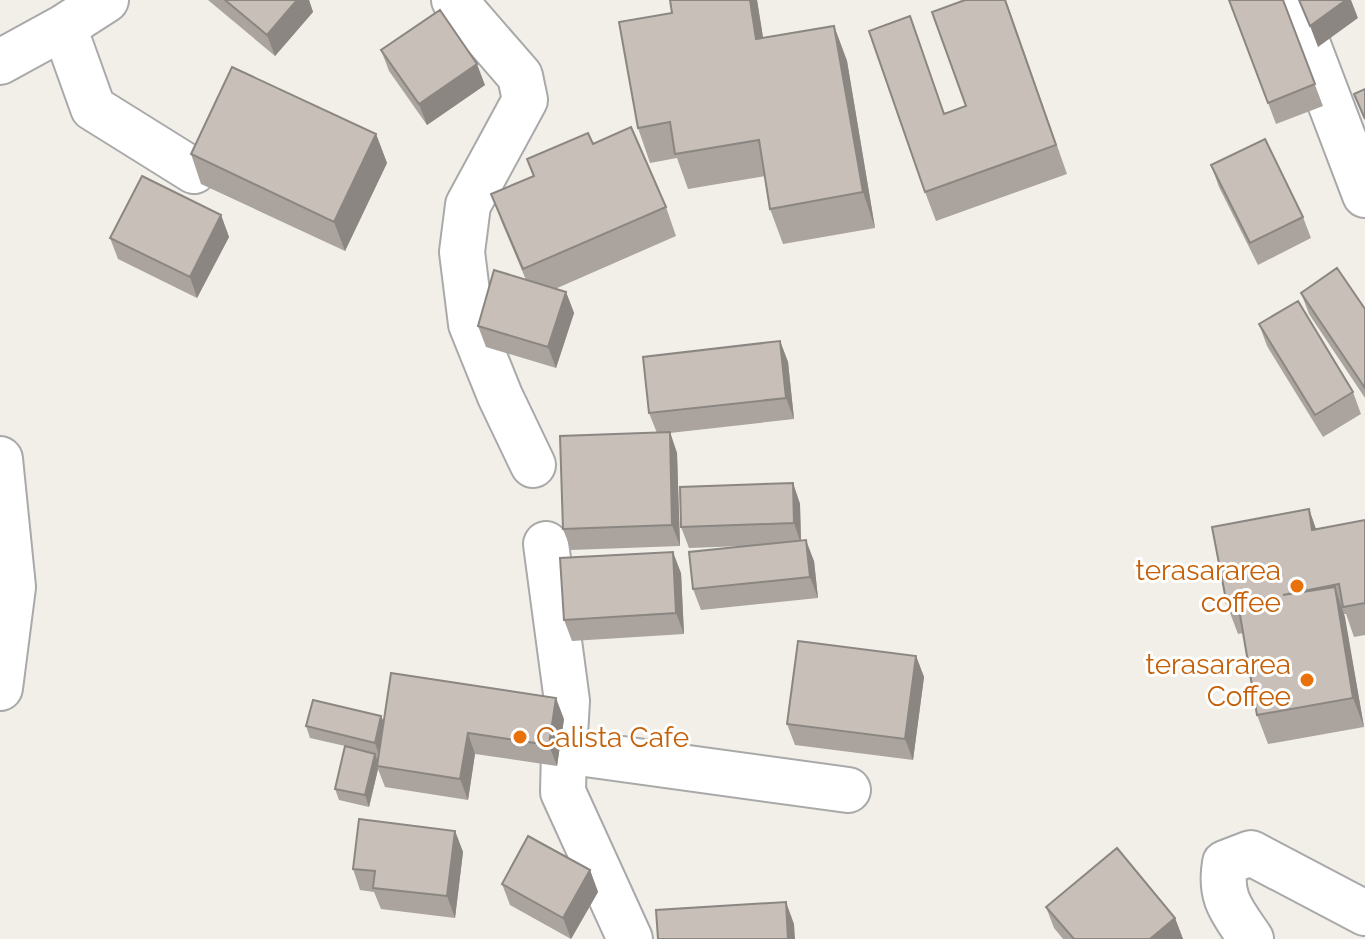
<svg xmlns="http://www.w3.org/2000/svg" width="1365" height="939" font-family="Raleway,sans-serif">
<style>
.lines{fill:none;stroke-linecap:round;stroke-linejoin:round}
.minor-casing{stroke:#a9a9a9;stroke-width:48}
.minor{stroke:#fff;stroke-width:44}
.wall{fill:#aba49e}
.shaded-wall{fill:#8b8681}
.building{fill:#c7bfb8;stroke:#8b8681;stroke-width:2}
.food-dot{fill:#e8710a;stroke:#fff;stroke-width:3}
.labels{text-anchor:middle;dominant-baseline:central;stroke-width:6;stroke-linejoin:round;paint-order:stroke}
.food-label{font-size:28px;fill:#c56008;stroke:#fff;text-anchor:end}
</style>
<rect width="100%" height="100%" fill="#f2efe9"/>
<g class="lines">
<defs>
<path id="minor" d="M454,0L520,76L525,100L468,205L462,252L471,324L500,396L533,465
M1291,0L1365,195
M64,27L93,108L194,171
M0,62L64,27L106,0
M0,459L13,587L0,688
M546,544L567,701L564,751
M630,939L563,792L564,751L848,790
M1251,939C1232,911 1219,898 1225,863L1251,853L1365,913"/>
</defs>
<use href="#minor" class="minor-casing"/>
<use href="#minor" class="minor"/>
</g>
<path class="wall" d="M208,0H309L313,12L275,56Z
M670,0H757L763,38L834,26L847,61L875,228L783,244L770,209L765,176L688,189L677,158L650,163L638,128L672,13Z
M1006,0L1067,174L936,221L925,192L944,114L966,106Z
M1229,0H1283L1323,106L1276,124Z
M381,50L485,85L427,125L389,71Z
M376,134L387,163L345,251L201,184L191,154Z
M593,144L666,207L676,236L555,289L566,292L574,313L556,368L486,347L478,326L526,280L502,223L491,194L533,176L527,159Z
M1211,165L1303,217L1311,238L1258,265L1219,187Z
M221,215L229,237L197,298L118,259L110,238Z
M1301,293L1365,309V398L1309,314Z
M1259,324L1353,392L1361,414L1323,437L1267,346Z
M780,341L788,362L794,419L670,433L677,453L680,546L571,550L563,529L657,433L649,413Z
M793,483L800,504L801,540L814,561L818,598L701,610L693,589L743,546L689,548L681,527Z
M1309,509L1316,529L1365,520V635L1354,637L1346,614H1344L1364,727L1268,744L1257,715L1243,633L1238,634L1227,605Z
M681,573L684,634L572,641L564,620Z
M916,656L924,677L913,760L795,745L787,724Z
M381,716L384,722L564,719L557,766L475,754L468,800L385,787L378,769L369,807L339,800L335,789L345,746L310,738L306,726Z
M455,831L463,852L455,918L381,909L374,892L360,890L353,869Z
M590,870L598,892L571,939L510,905L502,884Z
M1046,907L1175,918L1183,939H1063L1054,928Z"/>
<path class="shaded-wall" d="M297,0H309L313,12L275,56L267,35Z
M750,0H757L769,74L756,39Z
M1346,0H1351L1358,18L1318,47L1310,26Z
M834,26L847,61L875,228L863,192Z
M477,64L485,85L427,125L419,104Z
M376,134L387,163L345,251L334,222Z
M221,215L229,237L197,298L190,277Z
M566,292L574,313L556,368L548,347Z
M780,341L788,362L794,419L786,398Z
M670,432L677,453L680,546L672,525Z
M793,483L800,504L801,544L794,523Z
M1309,509L1319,538L1312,530Z
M806,540L814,561L818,598L810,577Z
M673,552L681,573L684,634L676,613Z
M1335,587L1345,617L1364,727L1353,698Z
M916,656L924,677L913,760L905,739Z
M556,698L564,719L557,766L549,745Z
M381,716L386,727L379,755L375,743Z
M468,733L475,754L468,800L460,779Z
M375,754L379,765L377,766L378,769L369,807L365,795Z
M455,831L463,852L455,918L447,896Z
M590,870L598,892L571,939L563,918Z
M786,902L794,924L795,939H788Z
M1175,918L1183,939H1150Z"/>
<path class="building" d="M225,0H297L267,35Z
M670,0H750L756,39L834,26L863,192L770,209L759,140L675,154L670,122L638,128L619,22L672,13Z
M965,0H1005L1056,145L925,192L869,31L910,16L944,114L966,106L932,12Z
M1229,0H1283L1315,84L1268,103Z
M1299,0H1346L1310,26Z
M440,10L477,64L419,104L381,50Z
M232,67L376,134L334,222L191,154Z
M1365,89V119L1354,94Z
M631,127L666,207L523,269L491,194L534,176L527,159L588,133L593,144Z
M1265,139L1303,217L1250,243L1211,165Z
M142,176L221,215L190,277L110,238Z
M1337,268L1365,309V388L1301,293Z
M494,270L566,292L548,347L478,326Z
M1298,301L1353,392L1315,415L1259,324Z
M780,341L786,398L649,413L643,357Z
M670,432L672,525L563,529L560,436Z
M793,483L794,523L681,527L680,487Z
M1309,509L1312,530L1365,520V603L1343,607L1339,584L1283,595L1335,587L1353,698L1257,715L1238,603L1227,605L1212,527Z
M806,540L810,577L693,589L689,552Z
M673,552L676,613L564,620L560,558Z
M798,641L916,656L905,739L787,724Z
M391,673L556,698L549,745L468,733L460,779L377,766Z
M313,700L381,716L375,743L306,726Z
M345,746L375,754L365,795L335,789Z
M359,819L455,831L447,896L373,888L375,871L353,869Z
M528,836L590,870L563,918L502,884Z
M1117,848L1175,918L1150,939H1074L1046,907Z
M786,902L788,939H658L656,910Z"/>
<g class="food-dot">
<circle cx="1297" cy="586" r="8"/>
<circle cx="1307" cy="680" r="8"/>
<circle cx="520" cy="737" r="8"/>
</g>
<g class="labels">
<g class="food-label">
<text x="1281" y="570">terasararea<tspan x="1281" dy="32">coffee</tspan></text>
<text x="1291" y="664">terasararea<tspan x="1291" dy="32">Coffee</tspan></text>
<text x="536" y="737" text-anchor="start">Calista Cafe</text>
</g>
</g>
</svg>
